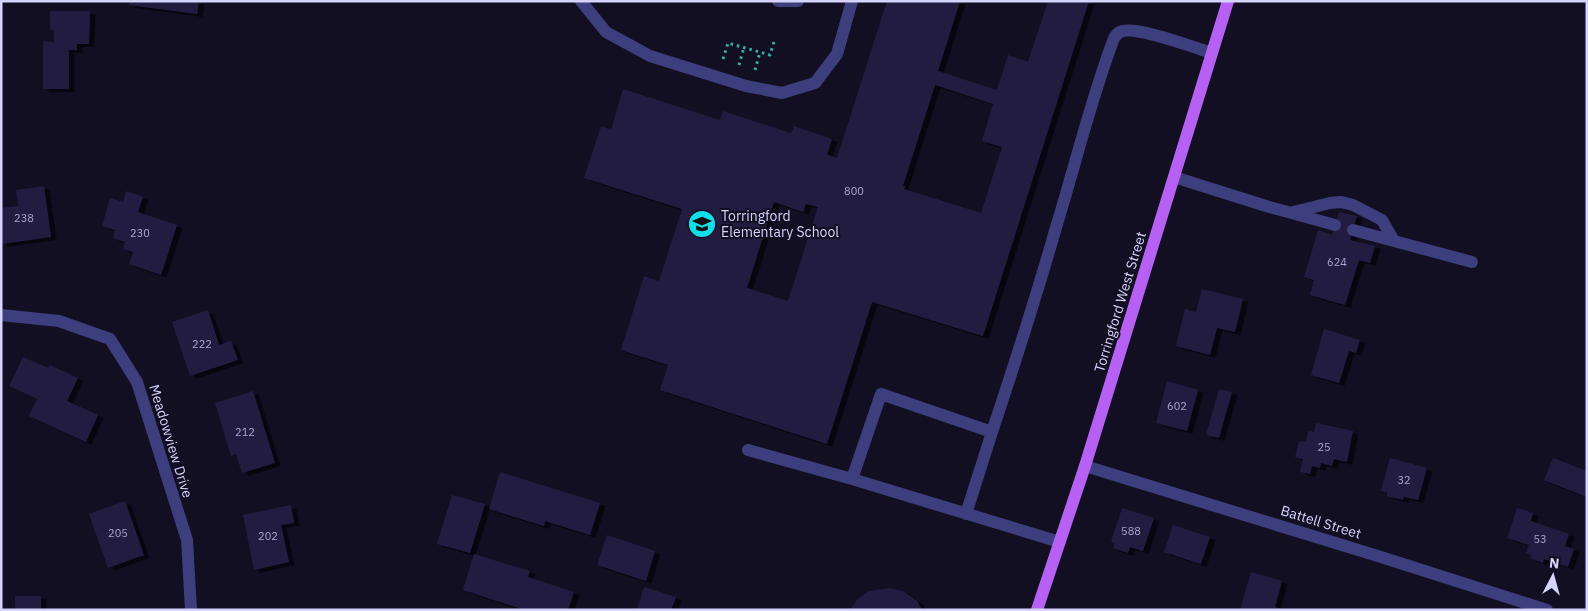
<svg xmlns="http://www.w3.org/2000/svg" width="1588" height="611" font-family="'IBM Plex Sans',sans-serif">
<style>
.building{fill:#221d41;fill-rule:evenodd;filter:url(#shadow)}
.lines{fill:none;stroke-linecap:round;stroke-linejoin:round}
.path{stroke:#37aca0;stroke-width:3;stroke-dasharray:2.5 4;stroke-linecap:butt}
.minor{stroke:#3d3e7d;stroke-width:12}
.major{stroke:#b761f4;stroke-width:12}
.labels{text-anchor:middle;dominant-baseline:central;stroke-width:4;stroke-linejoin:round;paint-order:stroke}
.number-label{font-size:11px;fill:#a9a6cd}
.poi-label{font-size:14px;fill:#d6d3fc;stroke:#120f22;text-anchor:start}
.street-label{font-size:14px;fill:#d6d3fc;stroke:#120f22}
</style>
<defs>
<filter id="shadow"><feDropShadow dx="5.5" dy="3" stdDeviation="0" flood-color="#0009"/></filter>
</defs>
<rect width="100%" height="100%" fill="#120f22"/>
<path class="building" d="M130,1H199L197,14L129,5Z
M887,1H960L938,71L997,90L1008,55L1028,62L1048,1H1089L983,336L872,302L827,444L660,390L668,365L621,350L644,276L659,281L682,209L584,178L601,126L611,130L623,89L720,120L723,111L791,133L794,126L832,139L827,155L837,158ZM935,85L993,104L982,141L1002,147L981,213L904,189L905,186H903ZM774,202L803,212L806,204L818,207L788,301L747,288Z
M50,11H90L89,44H77V50H69V89H43V41L54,42V31L50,29Z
M44,186L51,237L1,244V208L18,206L16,190Z
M126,191L143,197L138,212L177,225L161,275L129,264L133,252L123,249L125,242L113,238L115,230L102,226L110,198L123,202Z
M1339,212L1357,216L1350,240L1375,246L1370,263L1359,260L1345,305L1310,295L1314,280L1304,277L1318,230L1332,235Z
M1202,289L1243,299L1235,332L1217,328L1210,355L1176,346L1185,309L1196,312Z
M208,310L219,345L231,341L238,360L190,376L172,322Z
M1324,329L1360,340L1356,353L1349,351L1339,383L1311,375Z
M23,357L48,368L50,365L78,378L67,401L98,415L86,442L29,416L37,399L9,386Z
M1167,381L1198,390L1187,431L1156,423Z
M1219,389L1232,392L1219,438L1206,435Z
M253,391L275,463L242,473L236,454L231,456L215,403Z
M1316,423L1353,431L1347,462L1334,459L1332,466L1321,463L1320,468L1312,466L1310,474L1300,472L1303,459L1295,457L1299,441L1306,442L1308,431L1314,432Z
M1390,458L1427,468L1418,500L1404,497L1403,500L1387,496V492L1381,491Z
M1553,458L1587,471V497L1544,480Z
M500,472L600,503L590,535L545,521L544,526L489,509Z
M452,495L485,504L470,553L437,544Z
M125,501L144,555L108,568L89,514Z
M291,505L294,523L281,525L289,562L254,570L243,515Z
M1122,508L1154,518L1143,551L1130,547L1128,553L1113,548L1115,543L1111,542Z
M1517,508L1533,513L1531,521L1569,534L1565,546L1574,549L1568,567L1544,559L1543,563L1530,558L1531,555L1526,553L1529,545L1507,538Z
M1173,525L1210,537L1201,564L1164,552Z
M607,535L655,551L646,581L597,565Z
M474,554L530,571L528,577L574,592L568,610H525L463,590Z
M1251,572L1282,581L1275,607L1283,610H1240Z
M644,587L676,597L671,610H637Z
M890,588L903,591L917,601L922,610H850L857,600L869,591Z
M15,596H41V609H15Z"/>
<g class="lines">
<path class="path" d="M723,59L728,43L770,55L774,42
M739,65L744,47
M755,70L760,52"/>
<path class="minor" d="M581,1L606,32L650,56L746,86L782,93L815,83L837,54L852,1
M778,1H798
M1174,177L1266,206L1335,225
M1293,212L1330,203L1341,202L1353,205L1382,220L1394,241L1353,230
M1394,241L1472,262
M1,315L59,321L110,339L137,382L187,540L191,610
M748,450L852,479
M1085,466L1381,557L1547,610
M966,514L992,432
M1060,542L852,479L881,394L992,432C1015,363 1037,294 1057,224C1076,162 1091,99 1114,38C1117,34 1118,32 1123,31C1139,27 1193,47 1212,53"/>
<path class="major" d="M1037,610L1085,466L1228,1"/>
</g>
<defs>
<symbol id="school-disc" viewBox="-11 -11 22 22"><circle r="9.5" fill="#10deeb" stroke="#120f22"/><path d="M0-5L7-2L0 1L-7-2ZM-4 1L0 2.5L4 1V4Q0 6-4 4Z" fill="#111"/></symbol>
</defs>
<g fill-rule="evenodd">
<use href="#school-disc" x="686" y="208" width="32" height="32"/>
</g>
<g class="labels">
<g class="number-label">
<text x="854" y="191">800</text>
<text x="24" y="218">238</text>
<text x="140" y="233">230</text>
<text x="1337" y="262">624</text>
<text x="202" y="344">222</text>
<text x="1177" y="406">602</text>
<text x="245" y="432">212</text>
<text x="1324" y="447">25</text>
<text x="1404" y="480">32</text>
<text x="1131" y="531">588</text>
<text x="118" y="533">205</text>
<text x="268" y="536">202</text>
<text x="1540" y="539">53</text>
</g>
<g class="poi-label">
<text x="721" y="216">Torringford<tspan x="721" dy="16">Elementary School</tspan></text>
</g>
<g class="street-label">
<text transform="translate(1120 302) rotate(-73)">Torringford West Street</text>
<text transform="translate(171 441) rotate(73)">Meadowview Drive</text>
<text transform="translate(1321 522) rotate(17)">Battell Street</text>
</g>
</g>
<rect width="1588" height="611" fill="none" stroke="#d6d3fc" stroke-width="5"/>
<g transform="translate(1553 576) rotate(6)" stroke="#120f22" stroke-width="4" paint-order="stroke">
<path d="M0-4L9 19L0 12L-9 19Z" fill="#d6d3fc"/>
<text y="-8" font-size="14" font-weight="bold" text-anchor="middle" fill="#d6d3fc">N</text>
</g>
</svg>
